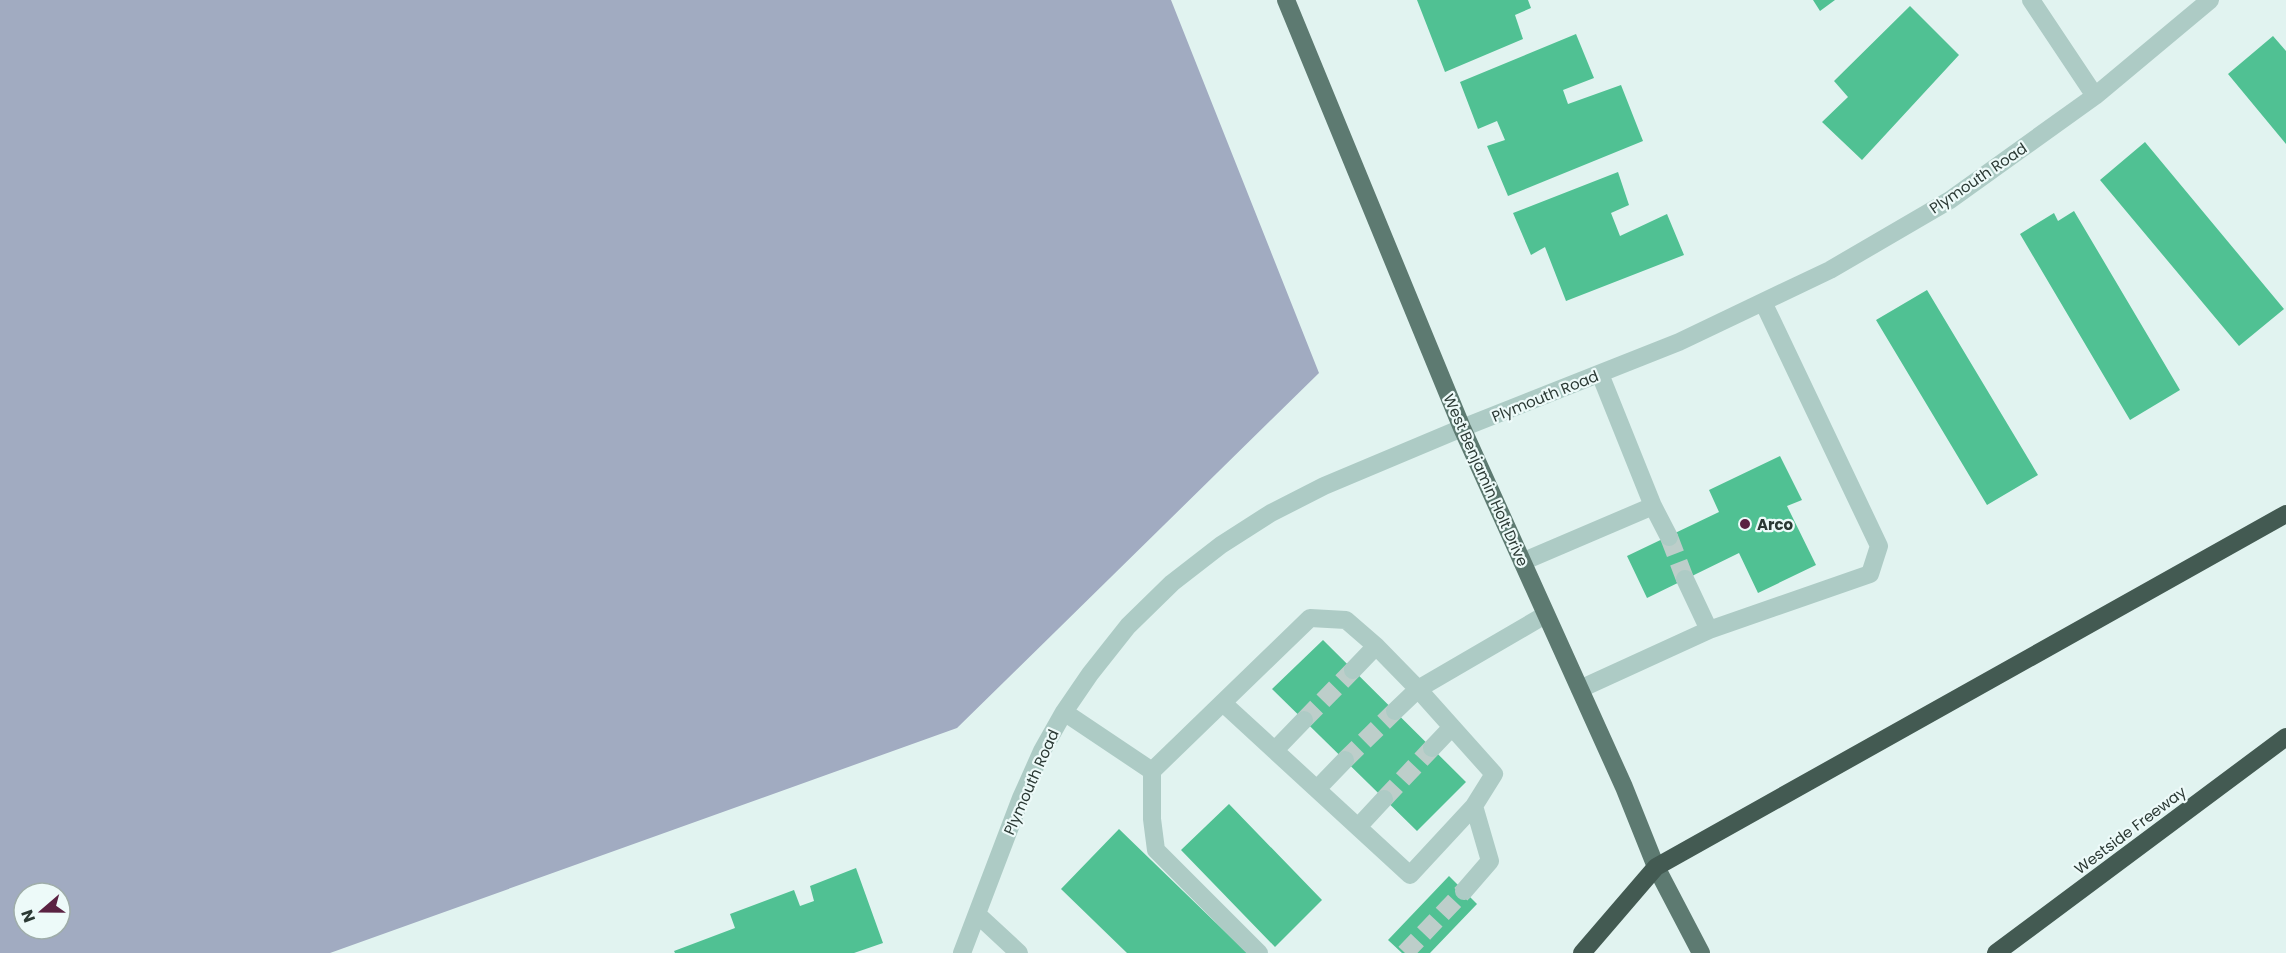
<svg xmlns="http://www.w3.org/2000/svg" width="2286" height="953" font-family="Poppins,sans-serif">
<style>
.green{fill:#a1abc1;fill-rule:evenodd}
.building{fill:#50c193}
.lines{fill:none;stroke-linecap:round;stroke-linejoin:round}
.minor-tunnel{stroke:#bdceca;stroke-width:18;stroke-dasharray:18 9;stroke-linecap:butt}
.minor{stroke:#adcbc5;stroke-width:18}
.major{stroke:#5d7a71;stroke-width:18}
.highway{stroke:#435a52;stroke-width:18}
.poi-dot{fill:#5a2242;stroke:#edfaf9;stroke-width:2}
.labels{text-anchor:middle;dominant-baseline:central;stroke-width:4.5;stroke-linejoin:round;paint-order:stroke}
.street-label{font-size:15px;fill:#2b3934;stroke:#edfaf9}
.poi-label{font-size:15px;font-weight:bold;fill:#2b3934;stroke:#edfaf9;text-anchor:start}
</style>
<rect width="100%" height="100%" fill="#e1f3f0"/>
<path class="green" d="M0,0H1171L1319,373L957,728L330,953H0ZM24,893H60V929H24Z"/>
<path class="building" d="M1417,0H1528L1531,8L1515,15L1523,39L1445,72Z
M1813,0H1835L1820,11Z
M1910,6L1959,55L1862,160L1822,122L1848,97L1834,81Z
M1576,34L1594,78L1563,90L1568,104L1621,85L1643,141L1508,196L1487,146L1505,140L1497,121L1478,129L1460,82Z
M2273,36L2286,51V144L2228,74Z
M2145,142L2284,309L2239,346L2100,180Z
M1618,172L1629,205L1611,213L1620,236L1667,214L1684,255L1566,301L1545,247L1531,255L1513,213Z
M2074,211L2180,390L2130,420L2020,234L2054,213L2058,221Z
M1927,290L2038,475L1987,505L1876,320Z
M1780,456L1802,500L1787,506L1816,565L1758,593L1739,553L1647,598L1627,556L1719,512L1709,490Z
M1323,640L1466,782L1417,831L1272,689Z
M1229,804L1322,900L1275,947L1181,850Z
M1119,829L1247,953H1127L1061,889Z
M856,868L883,943L854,953H675L674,951L735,928L730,914L794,890L800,906L814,901L810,886Z
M1449,876L1477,904L1430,953H1402L1388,940Z"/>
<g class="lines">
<path class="minor-tunnel" d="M1669,537L1685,579
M1304,720L1353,670
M1345,760L1395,711
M1384,799L1432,748
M1405,953L1464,891"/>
<path class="minor" d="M2031,0L2095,96
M1653,506L1669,537
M1522,562L1653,506L1600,374
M1709,630L1870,574L1879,546L1763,302
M1353,670L1376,646
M1580,689L1709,630L1685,579
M1223,703L1410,875L1474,806L1494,774L1418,689L1395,711
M1064,712L1152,771L1310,618L1346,620L1376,646L1418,689L1545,615
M1432,748L1452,727
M1275,750L1304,720
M1152,771V819L1156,850L1259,953
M1317,789L1345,760
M1358,827L1384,799
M1464,891L1490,861L1474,806
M978,915L1019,953
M962,953L1021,798L1042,751L1064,712L1090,674L1128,626L1172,583L1221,545L1271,513L1324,486L1462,428L1679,342L1830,270L1950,200L2095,96L2210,0"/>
<path class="major" d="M1286,0L1462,428L1624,787L1656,867L1701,953"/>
<path class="highway" d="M1582,953L1656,867L2286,514
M1996,953L2286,737"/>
</g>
<circle class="poi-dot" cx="1745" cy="524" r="6"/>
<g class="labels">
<g class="street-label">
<text transform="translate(1978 178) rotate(-34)">Plymouth Road</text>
<text transform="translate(1545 396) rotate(-22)">Plymouth Road</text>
<text transform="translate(1486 480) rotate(66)">West Benjamin Holt Drive</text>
<text transform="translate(1031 782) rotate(-66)">Plymouth Road</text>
<text transform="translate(2130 830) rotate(-37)">Westside Freeway</text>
</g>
<g class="poi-label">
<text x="1757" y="524">Arco</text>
</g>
</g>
<g transform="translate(42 911) rotate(250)"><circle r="28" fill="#edfaf9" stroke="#9fadaa" stroke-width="1.5"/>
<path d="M0-4.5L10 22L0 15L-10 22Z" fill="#5a2242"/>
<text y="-9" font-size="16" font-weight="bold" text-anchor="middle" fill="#2b3934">N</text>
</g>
</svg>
